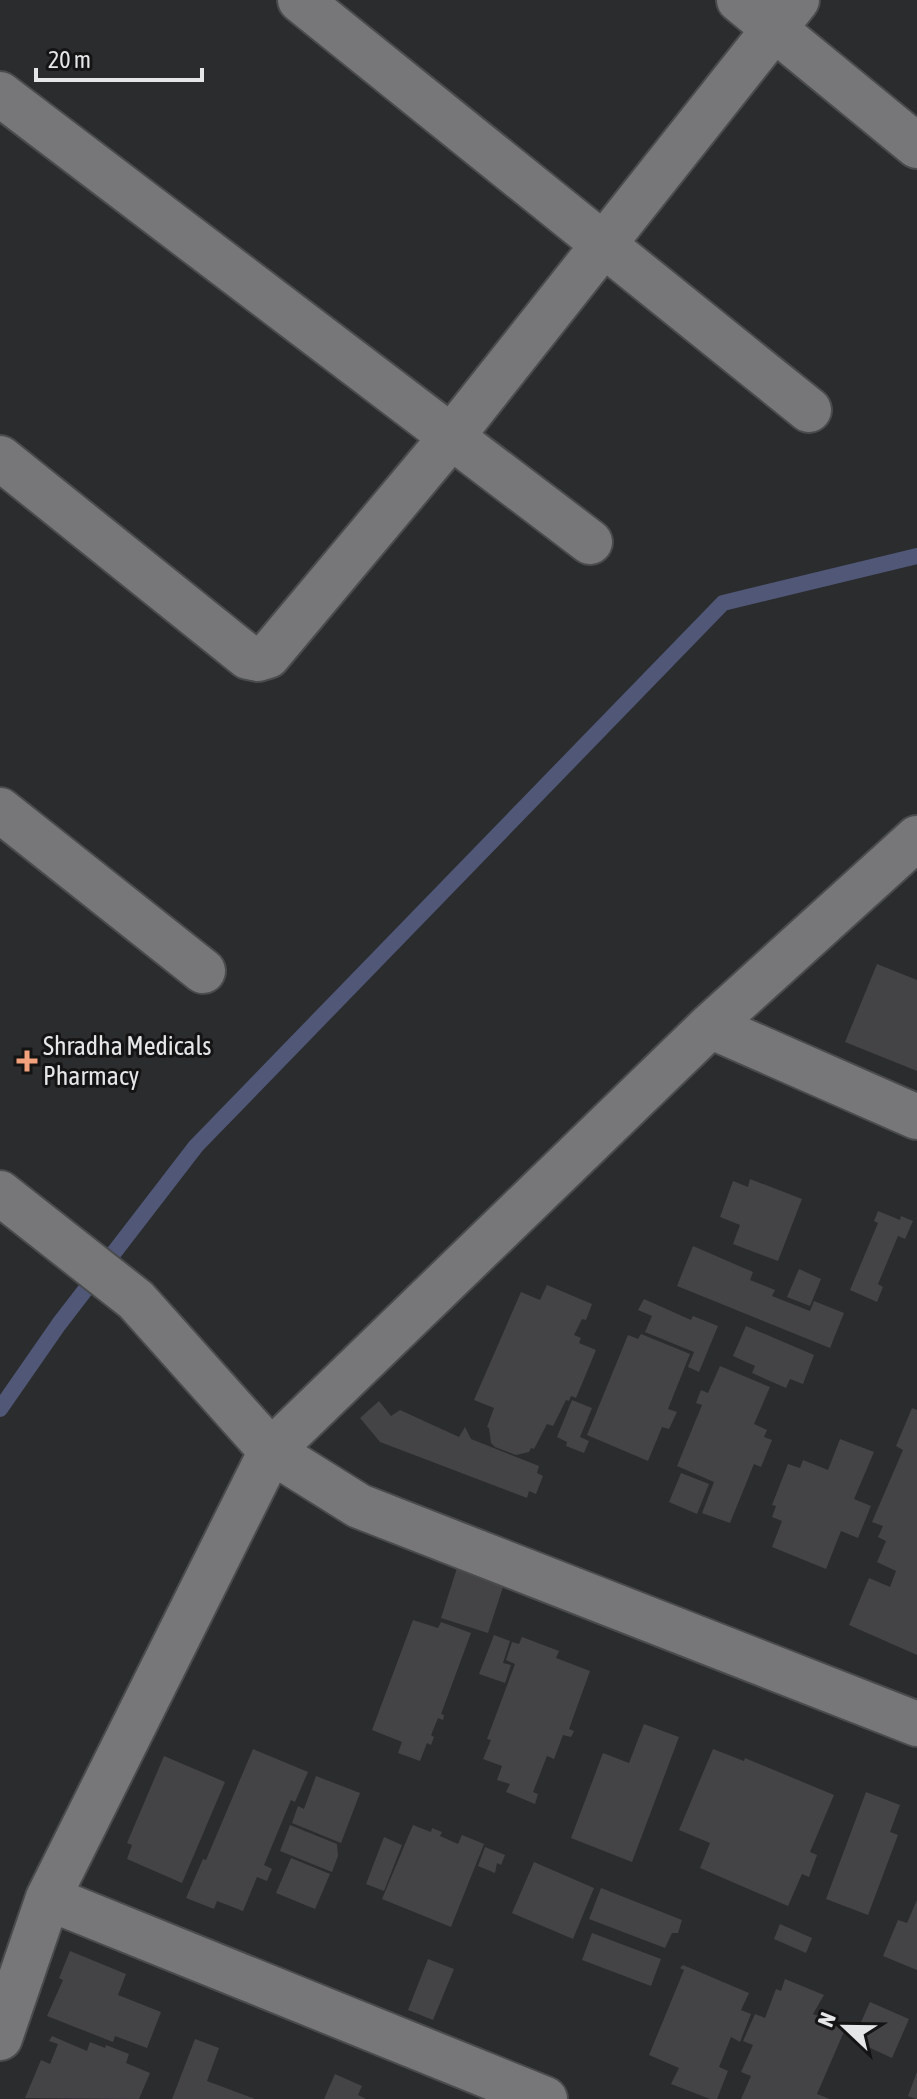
<svg xmlns="http://www.w3.org/2000/svg" width="917" height="2099" font-family="'Asap Condensed',sans-serif">
<style>
.lines{fill:none;stroke-linecap:round;stroke-linejoin:round}
.stream{stroke:#505777;stroke-width:16}
.building{fill:#444447}
.minor-casing{stroke:#4a4b4c;stroke-width:48}
.minor{stroke:#77777a;stroke-width:44}
.poi-dot{fill:#f1a17b;stroke:#141415;stroke-width:3}
.labels{text-anchor:middle;dominant-baseline:central;stroke-width:6;stroke-linejoin:round;paint-order:stroke}
.poi-label{font-size:26px;fill:#e5e6e7;stroke:#141415;text-anchor:start}
</style>
<rect width="100%" height="100%" fill="#2b2c2e"/>
<g class="lines">
<path class="stream" d="M0,1409L59,1324L196,1146L723,603L917,556"/>
</g>
<path class="building" d="M877,964L917,980V1071L845,1042Z
M750,1179L802,1199L778,1261L733,1244L740,1225L720,1217L733,1181L748,1187Z
M878,1211L900,1220L901,1216L913,1221L905,1239L898,1236L878,1284L883,1287L877,1302L850,1290L878,1223L874,1221Z
M693,1246L753,1272L750,1280L775,1290L772,1296L810,1311L814,1301L844,1313L830,1348L677,1286Z
M799,1269L821,1279L810,1306L787,1297Z
M547,1285L592,1304L586,1320L582,1319L574,1335L581,1338L579,1343L596,1350L576,1398L571,1396L569,1401L566,1400L553,1426L547,1424L534,1449L531,1448L529,1452L516,1455L495,1447L491,1443L489,1428L487,1427L494,1408L474,1400L521,1292L540,1300Z
M644,1299L691,1320L693,1316L718,1326L699,1372L688,1367L694,1352L645,1332L652,1316L638,1310Z
M746,1326L814,1355L803,1384L790,1379L786,1388L752,1373L755,1366L733,1356Z
M641,1334L690,1354L668,1409L677,1412L669,1429L662,1427L648,1461L587,1435L628,1335L638,1339Z
M720,1366L770,1387L754,1424L767,1430L764,1437L772,1440L761,1467L754,1464L730,1523L702,1513L714,1482L677,1466L702,1405L696,1403L701,1390L708,1393Z
M572,1400L592,1408L580,1437L589,1441L584,1453L566,1446L567,1442L557,1437Z
M379,1401L391,1416L400,1410L459,1437L465,1427L471,1439L539,1466L537,1473L543,1476L536,1494L529,1491L527,1498L380,1442L360,1418Z
M912,1408L917,1410V1655L849,1625L869,1578L890,1587L896,1571L877,1562L886,1541L878,1537L883,1526L872,1522L903,1450L896,1446Z
M840,1439L874,1452L854,1499L871,1506L858,1538L841,1531L826,1569L772,1547L782,1521L772,1517L776,1506L772,1505L788,1464L800,1468L803,1460L828,1470Z
M681,1473L709,1484L697,1514L669,1502Z
M457,1568L504,1584L488,1633L441,1618Z
M413,1620L438,1628L441,1622L471,1633L441,1714L444,1715L443,1720L438,1718L431,1735L434,1737L431,1745L427,1743L420,1761L398,1753L402,1742L372,1730Z
M494,1635L510,1641L503,1663L511,1665L505,1683L479,1674Z
M522,1637L559,1651L556,1658L590,1671L569,1729L574,1731L571,1737L563,1735L554,1759L547,1756L533,1792L538,1794L535,1804L506,1792L510,1784L497,1780L502,1766L483,1759L491,1740L487,1739L515,1664L506,1660L512,1642L519,1644Z
M644,1724L679,1737L632,1862L571,1838L603,1753L629,1763Z
M253,1749L308,1772L295,1802L291,1800L264,1865L272,1869L267,1881L257,1877L243,1911L217,1901L214,1909L186,1898L203,1859L206,1860Z
M713,1749L744,1761L745,1758L834,1795L810,1852L817,1855L809,1877L802,1874L788,1906L700,1868L710,1843L679,1830Z
M164,1756L225,1782L182,1883L127,1859L132,1845L127,1843Z
M316,1776L360,1793L341,1843L292,1823L298,1806L304,1809Z
M866,1792L900,1805L890,1832L898,1835L868,1915L826,1899Z
M290,1825L337,1844L338,1856L332,1872L280,1851Z
M413,1825L431,1832L432,1828L442,1832L440,1836L458,1844L462,1835L484,1844L451,1927L382,1899Z
M384,1837L402,1845L384,1891L366,1884Z
M485,1847L505,1855L501,1865L497,1863L495,1873L478,1866Z
M291,1858L330,1874L315,1909L276,1893Z
M534,1862L594,1888L573,1939L512,1913Z
M601,1888L682,1920L678,1933H672L665,1948L589,1919Z
M917,1900V1970L883,1956L898,1920L907,1923Z
M780,1924L812,1938L806,1953L774,1939Z
M592,1933L661,1959L651,1986L582,1960Z
M70,1951L126,1974L118,1995L161,2012L147,2048L115,2036L113,2042L47,2016L63,1980L59,1978Z
M428,1959L454,1969L433,2020L408,2010Z
M683,1965L749,1993L741,2010L751,2014L740,2042L731,2037L719,2067L728,2071L717,2099H710L671,2084L679,2068L649,2055L684,1970L680,1968Z
M785,1979L824,1995L813,2014L846,2027L817,2094L830,2099H741L751,2076L741,2072L753,2045L743,2041L755,2014L765,2018L776,1989L781,1991Z
M870,2002L909,2019L892,2058L853,2040Z
M52,2036L87,2051L90,2042L105,2048L106,2045L129,2054L126,2063L150,2073L139,2099L25,2098L41,2060L50,2064L58,2044L49,2041Z
M195,2039L219,2048L207,2081L255,2099H172Z
M917,2072V2099H916L908,2096Z
M335,2074L362,2086L358,2095L366,2099H324Z"/>
<g class="lines">
<defs>
<path id="minor" d="M300,0L809,410
M739,0L917,146
M0,94L590,542
M0,458L248,657L258,659L268,656L452,436L797,0
M0,810L203,971
M710,1026L917,1117
M0,1193L136,1300L271,1451L359,1506L917,1724
M48,1898L545,2099
M0,2038L48,1898L271,1451L710,1026L917,838"/>
</defs>
<use href="#minor" class="minor-casing"/>
<use href="#minor" class="minor"/>
</g>
<path class="poi-dot" d="M23 1049h8v8h8v8h-8v8h-8v-8h-8v-8h8z"/>
<g class="labels">
<g class="poi-label">
<text x="43" y="1046">Shradha Medicals<tspan x="43" dy="30">Pharmacy</tspan></text>
</g>
</g>
<g transform="translate(845 2027) rotate(292)" stroke="#141415" stroke-width="6" paint-order="stroke">
<path d="M0-6L14 30L0 20L-14 30Z" fill="#e5e6e7"/>
<text y="-12" font-size="22" font-weight="bold" text-anchor="middle" fill="#e5e6e7">N</text>
</g>
<path d="M36 68v12h166v-12" fill="none" stroke="#e5e6e7" stroke-width="4"/>
<text x="48" y="68" font-size="24" fill="#e5e6e7" stroke="#141415" stroke-width="6" paint-order="stroke">20 m</text>
</svg>
